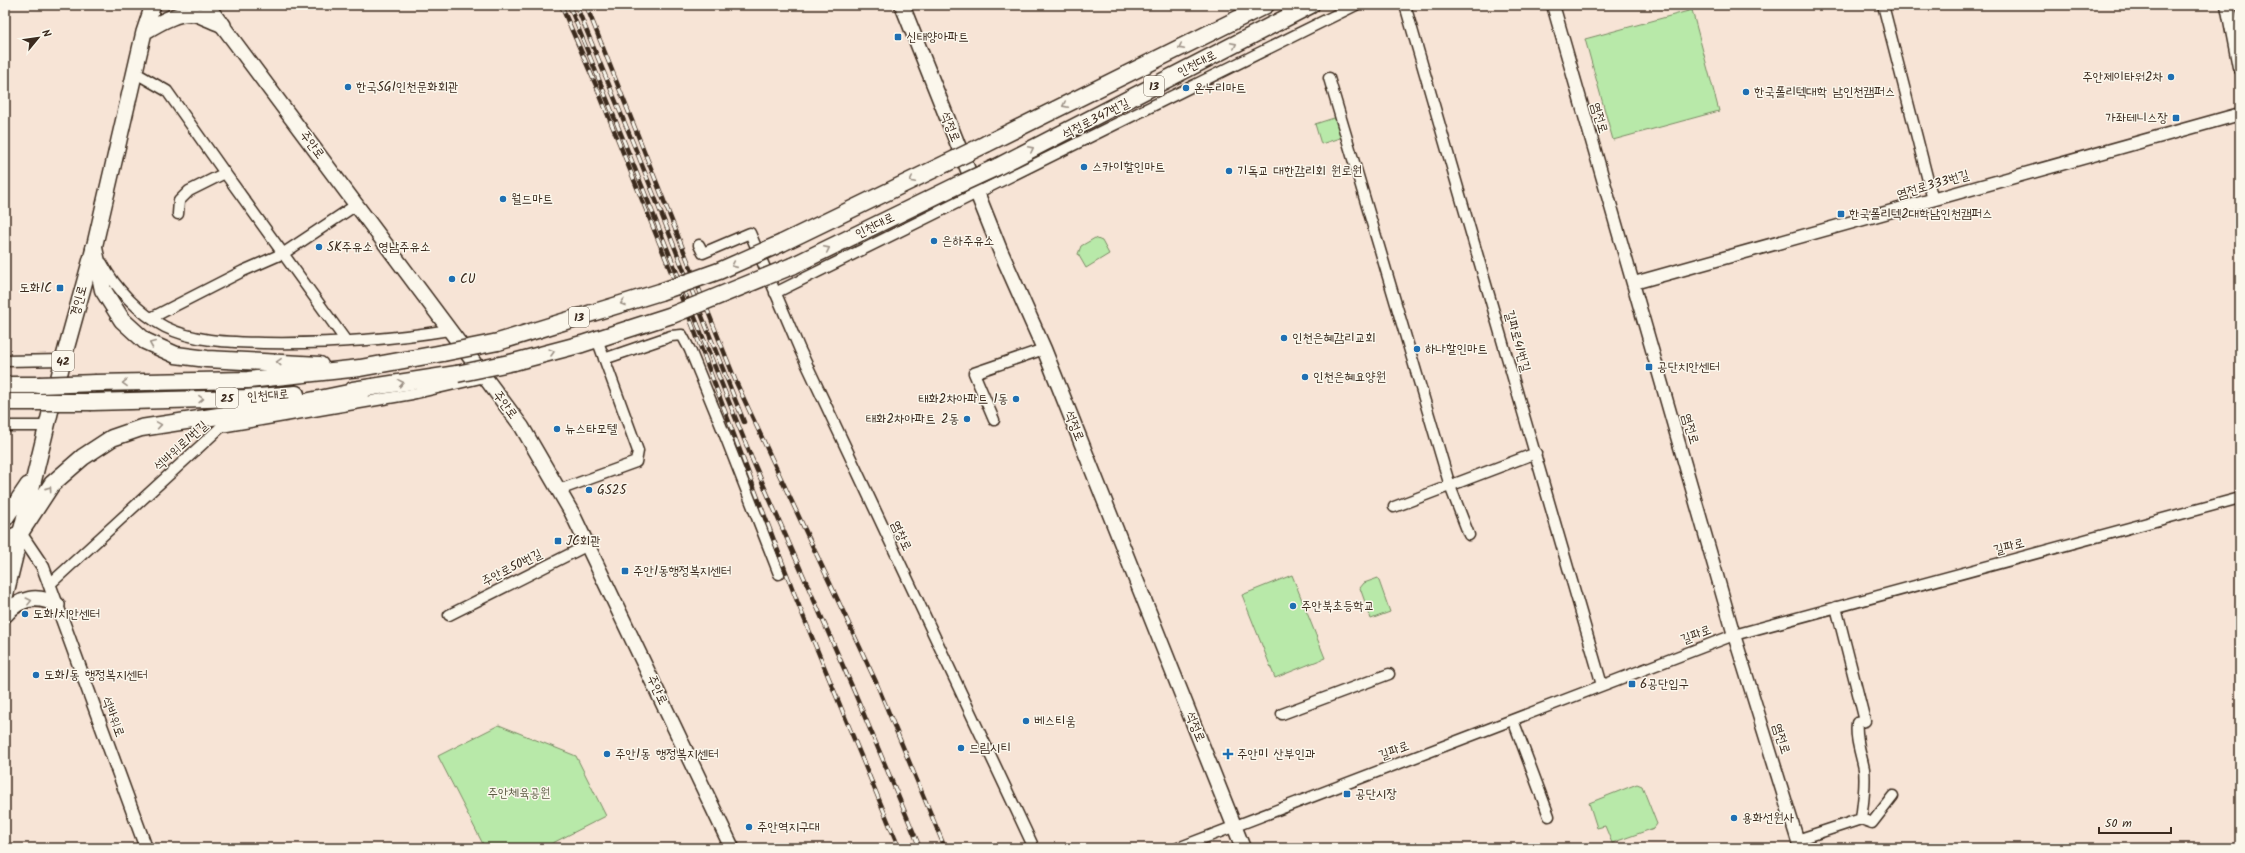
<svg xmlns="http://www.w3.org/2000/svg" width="2245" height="853" font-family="Kalam,'Poor Story',sans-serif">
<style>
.green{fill:#b8e9a9;stroke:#7a8a64}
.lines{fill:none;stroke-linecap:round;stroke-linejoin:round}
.minor-casing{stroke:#3b2a1e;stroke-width:13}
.tertiary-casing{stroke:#3b2a1e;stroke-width:15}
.secondary-casing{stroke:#3b2a1e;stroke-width:17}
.primary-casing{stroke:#3b2a1e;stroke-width:18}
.trunk-casing{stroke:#3b2a1e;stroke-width:19}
.minor{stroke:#fbf7ec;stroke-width:10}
.tertiary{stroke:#fbf7ec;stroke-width:12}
.secondary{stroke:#fbf7ec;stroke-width:14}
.primary{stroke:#fbf7ec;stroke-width:15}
.trunk{stroke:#fbf7ec;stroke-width:16}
.rail-casing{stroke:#3b2a1e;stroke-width:4.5}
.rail{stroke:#fbf7ec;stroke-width:3;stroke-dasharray:9;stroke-linecap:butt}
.trunk-bridge-casing{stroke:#3b2a1e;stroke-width:19;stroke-linecap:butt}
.trunk-bridge{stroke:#fbf7ec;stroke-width:16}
.oneway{stroke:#9b9085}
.poi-dot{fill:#1f6fb2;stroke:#fbf7ec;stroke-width:1.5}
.labels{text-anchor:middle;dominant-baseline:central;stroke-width:3;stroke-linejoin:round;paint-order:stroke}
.shield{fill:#fbf7ec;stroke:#75685c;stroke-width:1}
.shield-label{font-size:12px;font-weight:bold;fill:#3b2a1e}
.poi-label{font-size:13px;fill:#3b2a1e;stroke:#fbf7ec;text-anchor:start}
.street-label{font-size:13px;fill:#3b2a1e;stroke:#fbf7ec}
.park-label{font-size:13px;fill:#5a5a41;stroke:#fbf7ec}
</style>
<rect width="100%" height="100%" fill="#f7e4d6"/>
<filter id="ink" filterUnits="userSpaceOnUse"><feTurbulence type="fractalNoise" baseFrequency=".025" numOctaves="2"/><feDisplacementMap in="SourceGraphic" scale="8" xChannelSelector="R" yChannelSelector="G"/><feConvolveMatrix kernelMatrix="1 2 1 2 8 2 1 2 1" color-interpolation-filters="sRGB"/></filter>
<g filter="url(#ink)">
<path class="green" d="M1692,10L1719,111L1613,140L1585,39Z
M1337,117L1343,137L1321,144L1315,124Z
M1095,238L1102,241L1109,254L1086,268L1078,254L1081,246Z
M1292,575L1325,658L1275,678L1242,595Z
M1378,578L1390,612L1371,619L1360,588L1364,583Z
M499,725L576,756L606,816L543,848H485L438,756Z
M1637,784L1642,786L1657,824L1654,828L1612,843L1605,826L1597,828L1589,803Z"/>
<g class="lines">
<defs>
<path id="minor" d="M1405,5L1602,685
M1883,5L1933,200
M134,72L167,91L225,173
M1329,78L1450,486L1469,535
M178,214L179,201L189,191L225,173L346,341
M699,245L703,253L750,233L800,350L1034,848
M102,263C115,288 140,314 165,327C195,342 230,342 263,343C325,344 388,340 449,330
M775,293L1356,5
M151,318L243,271L284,253L356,205
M604,359L671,336L682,335L690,350L726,438L779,574
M5,361L63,360
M994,420L974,373L1044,349
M5,426H47
M559,490L636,462L638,451L597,339
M1394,507L1536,453
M49,585L221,427L412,394L485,377
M449,615L588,545
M1282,714L1389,674
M1513,720L1549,816
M1861,819L1872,823L1893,796
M1797,840L1861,819C1863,802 1866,786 1864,769C1861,753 1855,739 1857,723L1865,721L1836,607
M1178,848L1734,635L2240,498"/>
<path id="tertiary" d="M1553,5L1734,635L1800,848
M1634,283L2240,114
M20,533L43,567L146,848"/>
<path id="secondary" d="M207,5L522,427L572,513L732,848
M902,5L1000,250L1044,349L1243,848
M2228,5L2240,67
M5,539L20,533"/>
<path id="primary" d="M144,32C159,23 181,9 199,15C207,18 215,22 223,25
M5,519L28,485
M5,597L63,360L94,248L144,32L153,5
M5,615C19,598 37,594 57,605"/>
<path id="trunk" d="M986,144L1266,5
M997,167L1311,5
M782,243L947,163
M94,248L103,290L122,320L145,341L176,355L207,359L320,365
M792,266L958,185
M498,342L660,292
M514,362L582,344L672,315
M96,383L248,380L360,368L443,353
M5,385H39
M353,390L457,374
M5,402H34
M92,402L245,398L296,394
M20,533L52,484L83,457L112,438L141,428L295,404L363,390"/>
</defs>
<use href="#minor" class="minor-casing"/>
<use href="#tertiary" class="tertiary-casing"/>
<use href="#secondary" class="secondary-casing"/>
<use href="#primary" class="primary-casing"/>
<use href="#trunk" class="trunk-casing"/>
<use href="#minor" class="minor"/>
<use href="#tertiary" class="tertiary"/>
<use href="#secondary" class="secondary"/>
<use href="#primary" class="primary"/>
<use href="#trunk" class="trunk"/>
<defs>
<path id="rail" d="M561,5L595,83L690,319L797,601L899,848
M569,5L752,459L854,691L920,848
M576,5L638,155L744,422
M586,5L736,382L876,682L945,848"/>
</defs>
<use href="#rail" class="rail-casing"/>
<use href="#rail" class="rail"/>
<defs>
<path id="trunk-bridge" d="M947,163L986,144
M958,185L997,167
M660,292L719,271L782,243
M672,315L792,266
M443,353L498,342
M457,374L514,362
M39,385L96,383
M34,402H92"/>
</defs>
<use href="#trunk-bridge" class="trunk-bridge-casing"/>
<use href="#trunk-bridge" class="trunk-bridge"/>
</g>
<defs><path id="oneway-chevron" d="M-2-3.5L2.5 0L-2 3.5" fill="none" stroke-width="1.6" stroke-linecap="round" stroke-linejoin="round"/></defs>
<g class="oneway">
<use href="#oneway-chevron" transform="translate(1234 45) rotate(-27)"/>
<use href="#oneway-chevron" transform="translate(1181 47) rotate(154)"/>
<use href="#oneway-chevron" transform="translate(1065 105) rotate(154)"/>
<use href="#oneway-chevron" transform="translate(1031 149) rotate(-27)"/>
<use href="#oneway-chevron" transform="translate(912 180) rotate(154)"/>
<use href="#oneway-chevron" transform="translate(827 249) rotate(-26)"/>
<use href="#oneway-chevron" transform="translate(734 265) rotate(156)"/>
<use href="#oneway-chevron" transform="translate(623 303) rotate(163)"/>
<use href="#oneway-chevron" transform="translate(152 344) rotate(-157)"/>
<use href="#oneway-chevron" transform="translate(552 352) rotate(-15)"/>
<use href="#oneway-chevron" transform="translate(279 362) rotate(-177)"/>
<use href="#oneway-chevron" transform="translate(125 383) rotate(179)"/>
<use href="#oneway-chevron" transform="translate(401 383) rotate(-10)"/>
<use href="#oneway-chevron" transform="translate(201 399) rotate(-2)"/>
<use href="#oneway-chevron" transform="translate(159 425) rotate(-9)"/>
<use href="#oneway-chevron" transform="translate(49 489) rotate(-55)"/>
<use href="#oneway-chevron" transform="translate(29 601) rotate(-14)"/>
</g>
</g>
<g class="poi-dot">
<rect x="894" y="33" width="8" height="8" rx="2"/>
<circle cx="2171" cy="77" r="4"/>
<circle cx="348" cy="87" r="4"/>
<circle cx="1186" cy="88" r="4"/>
<circle cx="1746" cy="92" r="4"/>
<rect x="2172" y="114" width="8" height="8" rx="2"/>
<circle cx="1084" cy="167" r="4"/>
<circle cx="1229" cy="171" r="4"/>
<circle cx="503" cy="199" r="4"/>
<rect x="1837" y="210" width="8" height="8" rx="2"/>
<circle cx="934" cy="241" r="4"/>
<circle cx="319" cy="247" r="4"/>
<circle cx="452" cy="279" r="4"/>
<rect x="56" y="284" width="8" height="8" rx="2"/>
<circle cx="1284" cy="338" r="4"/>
<circle cx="1417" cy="349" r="4"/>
<rect x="1645" y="363" width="8" height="8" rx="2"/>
<circle cx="1305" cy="377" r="4"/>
<circle cx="1016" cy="399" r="4"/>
<circle cx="967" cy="419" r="4"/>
<circle cx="557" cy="429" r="4"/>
<circle cx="589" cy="490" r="4"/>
<rect x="554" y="537" width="8" height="8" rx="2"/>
<rect x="621" y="567" width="8" height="8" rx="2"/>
<circle cx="1293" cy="606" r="4"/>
<circle cx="25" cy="614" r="4"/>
<circle cx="36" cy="675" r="4"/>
<rect x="1628" y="680" width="8" height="8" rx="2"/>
<circle cx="1026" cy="721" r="4"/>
<circle cx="961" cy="748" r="4"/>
<circle cx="607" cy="754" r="4"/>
<path d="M1226 748h4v4h4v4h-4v4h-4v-4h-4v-4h4z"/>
<rect x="1343" y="790" width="8" height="8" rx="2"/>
<circle cx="1734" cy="818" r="4"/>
<circle cx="749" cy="827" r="4"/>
</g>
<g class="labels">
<g class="shield">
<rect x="1144" y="76" width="20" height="20" rx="3"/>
<rect x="569" y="307" width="20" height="20" rx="3"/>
<rect x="52" y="351" width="22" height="20" rx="3"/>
<rect x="216" y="388" width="22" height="20" rx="3"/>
</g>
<g class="shield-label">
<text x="1154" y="86">13</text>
<text x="579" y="317">13</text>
<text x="63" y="361">42</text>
<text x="227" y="398">25</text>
</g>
<g class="poi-label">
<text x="906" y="37">신태양아파트</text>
<text x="2163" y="77" text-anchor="end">주안제이타워2차</text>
<text x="356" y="87">한국SGI인천문화회관</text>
<text x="1194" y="88">온누리마트</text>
<text x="1754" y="92">한국폴리텍대학 남인천캠퍼스</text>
<text x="2168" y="118" text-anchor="end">가좌테니스장</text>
<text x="1092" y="167">스카이할인마트</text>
<text x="1237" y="171">기독교 대한감리회 원로원</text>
<text x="511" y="199">월드마트</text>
<text x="1849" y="214">한국폴리텍2대학남인천캠퍼스</text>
<text x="942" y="241">은하주유소</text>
<text x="327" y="247">SK주유소 영남주유소</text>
<text x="460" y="279">CU</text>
<text x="52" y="288" text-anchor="end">도화IC</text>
<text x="1292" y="338">인천은혜감리교회</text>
<text x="1425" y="349">하나할인마트</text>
<text x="1657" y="367">공단치안센터</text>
<text x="1313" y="377">인천은혜요양원</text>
<text x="1008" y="399" text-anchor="end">태화2차아파트 1동</text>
<text x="959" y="419" text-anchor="end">태화2차아파트 2동</text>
<text x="565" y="429">뉴스타모텔</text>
<text x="597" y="490">GS25</text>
<text x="566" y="541">JC회관</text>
<text x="633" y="571">주안1동행정복지센터</text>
<text x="1301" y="606">주안북초등학교</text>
<text x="33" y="614">도화1치안센터</text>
<text x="44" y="675">도화1동 행정복지센터</text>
<text x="1640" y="684">6공단입구</text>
<text x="1034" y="721">베스티움</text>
<text x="969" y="748">드림시티</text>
<text x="615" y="754">주안1동 행정복지센터</text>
<text x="1237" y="754">주안미 산부인과</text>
<text x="1355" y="794">공단시장</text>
<text x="1742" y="818">용화선원사</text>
<text x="757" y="827">주안역지구대</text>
</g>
<g class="street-label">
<text transform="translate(1197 64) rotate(-27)">인천대로</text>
<text transform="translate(1599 118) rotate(74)">염전로</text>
<text transform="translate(1096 119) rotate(-27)">석정로347번길</text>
<text transform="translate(950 127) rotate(68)">석정로</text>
<text transform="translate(312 145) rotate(53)">주안로</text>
<text transform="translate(1933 185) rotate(-16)">염전로333번길</text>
<text transform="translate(875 226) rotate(-26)">인천대로</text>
<text transform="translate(79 301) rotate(-75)">경인로</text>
<text transform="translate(1517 341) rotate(74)">길파로41번길</text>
<text transform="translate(268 396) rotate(-4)">인천대로</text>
<text transform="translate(505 405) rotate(53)">주안로</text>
<text transform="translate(1074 426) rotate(68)">석정로</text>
<text transform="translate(1690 429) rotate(74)">염전로</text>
<text transform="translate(181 446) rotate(-42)">석바위로1번길</text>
<text transform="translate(901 536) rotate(65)">염창로</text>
<text transform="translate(2009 547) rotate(-15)">길파로</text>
<text transform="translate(512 568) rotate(-27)">주안로50번길</text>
<text transform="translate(1696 635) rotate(-21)">길파로</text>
<text transform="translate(657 690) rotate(65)">주안로</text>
<text transform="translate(113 717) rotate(70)">석바위로</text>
<text transform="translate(1195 727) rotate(68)">석정로</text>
<text transform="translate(1781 739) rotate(73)">염전로</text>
<text transform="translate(1394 751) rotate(-21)">길파로</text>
</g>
<g class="park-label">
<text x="519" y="793">주안체육공원</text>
</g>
</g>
<rect width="2245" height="853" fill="none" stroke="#fbf7ec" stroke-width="20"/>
<rect x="10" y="10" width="2225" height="833" fill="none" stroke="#3b2a1e" stroke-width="1.5" filter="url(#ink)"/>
<g transform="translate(38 38) rotate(61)" stroke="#fbf7ec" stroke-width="3" paint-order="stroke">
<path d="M0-3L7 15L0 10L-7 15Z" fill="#3b2a1e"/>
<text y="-6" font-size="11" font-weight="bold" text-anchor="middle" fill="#3b2a1e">N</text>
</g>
<path d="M2099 827v6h72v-6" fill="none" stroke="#3b2a1e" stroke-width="2"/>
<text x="2105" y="827" font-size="12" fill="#3b2a1e" stroke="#fbf7ec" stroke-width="3" paint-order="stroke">50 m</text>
</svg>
